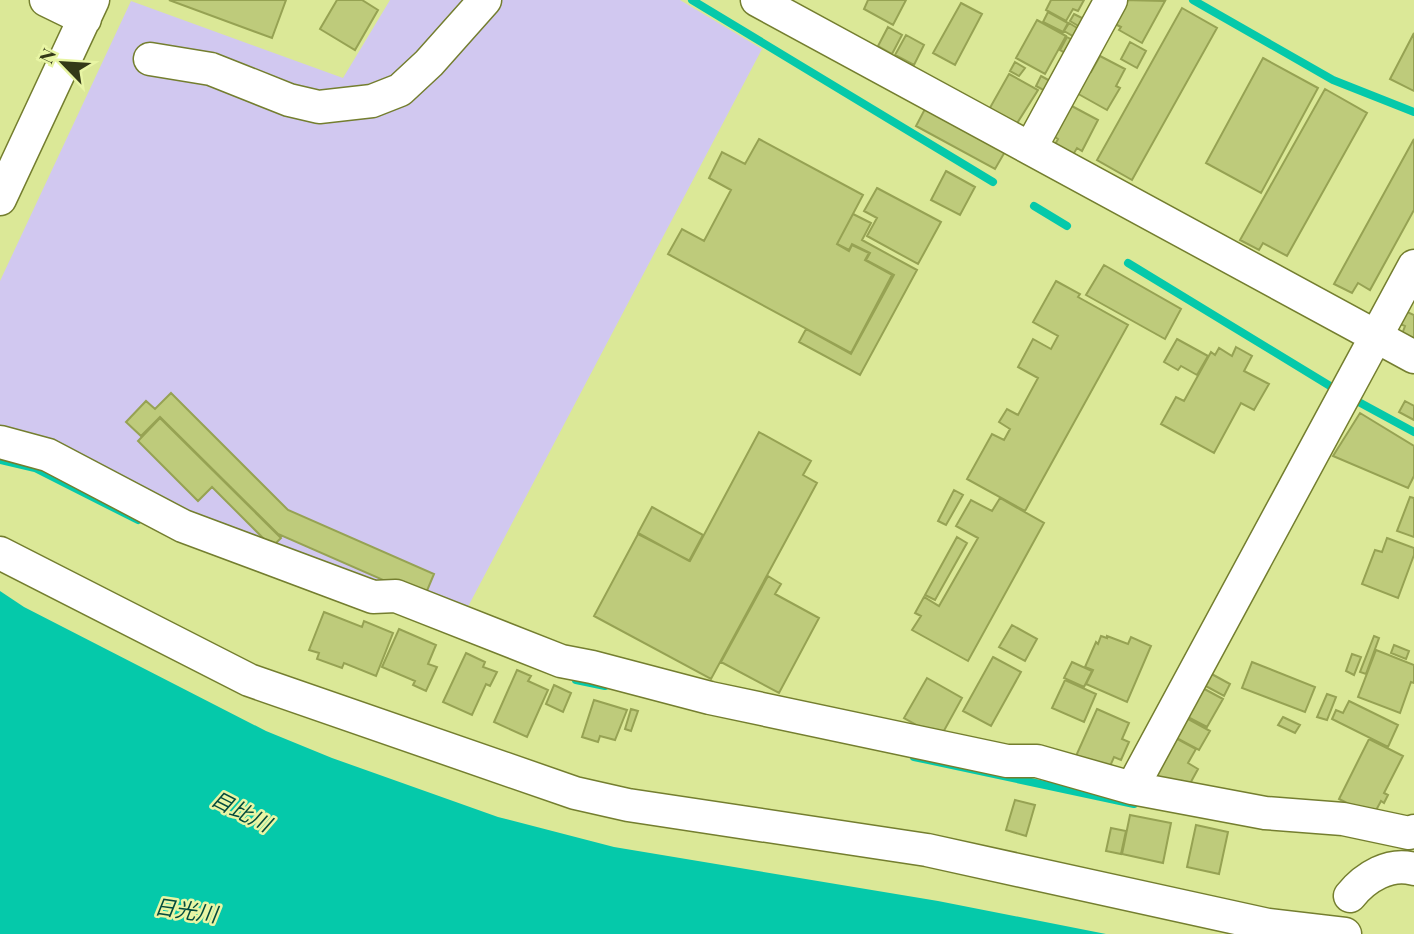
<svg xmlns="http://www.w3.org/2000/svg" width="1414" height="934" font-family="'Playfair Display','Noto Sans JP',serif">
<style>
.green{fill:#d1c8f0}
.water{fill:#05c9aa}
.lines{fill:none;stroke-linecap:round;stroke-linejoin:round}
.stream{stroke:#05c9aa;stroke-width:8}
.building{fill:#becb7b;stroke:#96a253;stroke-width:2}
.minor-casing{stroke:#747e2f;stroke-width:35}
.minor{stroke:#fff;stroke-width:32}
.labels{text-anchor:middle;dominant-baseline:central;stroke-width:5;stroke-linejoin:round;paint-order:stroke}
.water-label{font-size:21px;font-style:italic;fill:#034b3e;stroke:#e8f5a4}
</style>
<rect width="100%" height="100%" fill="#dbe897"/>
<path class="green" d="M390,0H680L762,49L462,618L371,590L0,434V281L131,1L343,78Z"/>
<path class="water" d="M0,591L24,607L266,731L332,758L498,817L614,847L938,901L1106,934H0Z"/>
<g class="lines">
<path class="stream" d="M692,0L993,182
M1193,0L1333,80L1414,112
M1034,206L1067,226
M1128,263L1335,389
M1355,400L1414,432
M0,460L35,468L138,520
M576,680L605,686
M914,757L1134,804"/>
</g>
<path class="building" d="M169,0H286L272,38Z
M337,0H362L378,10L355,50L320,29Z
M868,0H906L893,25L864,9Z
M1051,0H1084L1078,11L1073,9L1066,21L1046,10Z
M1123,0L1165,1L1142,43L1119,30L1121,27L1111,22Z
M961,3L982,14L955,65L933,53Z
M1182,8L1217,28L1132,180L1097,160Z
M1048,12L1068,23L1063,32L1043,22Z
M1074,14L1086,20L1082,28L1070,21Z
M1037,20L1066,36L1045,74L1016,58Z
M1069,23L1082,31L1078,39L1064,31Z
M888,27L902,35L892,54L878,46Z
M1414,33V91L1390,79Z
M906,35L924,45L914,65L895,55Z
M1067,37L1076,42L1069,55L1060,50Z
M1130,42L1146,51L1137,68L1121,59Z
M1100,56L1125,69L1116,86L1120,88L1107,110L1073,91L1086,70L1091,72Z
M1263,58L1318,88L1261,193L1206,163Z
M1015,62L1025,68L1019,76L1010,71Z
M1009,74L1038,90L1014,128L987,113Z
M1041,76L1052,82L1047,92L1036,86Z
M1325,89L1367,113L1287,256L1263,243L1259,250L1240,240Z
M1068,104L1098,120L1082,151L1077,148L1071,158L1053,148L1058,139L1052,135Z
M926,107L1006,150L995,169L916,126Z
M759,139L863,195L837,244L849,251L852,245L869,253L865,260L892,275L851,353L668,254L682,229L704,241L731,190L709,178L722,152L745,164Z
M1414,139V210L1370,290L1358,283L1352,293L1334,284Z
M946,171L975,187L960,215L931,200Z
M877,188L941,222L918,264L867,236L877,218L864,211Z
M853,214L871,223L862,240L917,270L860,375L799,342L806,329L851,354L894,275L866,260L870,253L852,244L849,250L837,244Z
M1104,265L1181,309L1165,339L1086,295Z
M1056,281L1080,294L1078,297L1128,325L1025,511L967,479L992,434L1004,440L1010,429L999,422L1007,409L1018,415L1038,378L1018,367L1033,339L1051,349L1058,336L1033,322Z
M1405,311L1414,315V342L1401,337L1405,326L1400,324Z
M1177,339L1208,356L1197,375L1181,366L1178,370L1164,362Z
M1236,347L1252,356L1244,371L1269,384L1254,410L1241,403L1214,453L1161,424L1176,397L1184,401L1211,352L1215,355L1219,348L1232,356Z
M171,393L288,510L434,574L424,598L278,534L160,417L141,436L126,422L146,401L155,409Z
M1405,401L1414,406V420L1399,412Z
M1360,413L1414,446V476L1408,488L1333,456Z
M160,418L281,538L272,547L212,487L198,501L138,441Z
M759,432L811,461L803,475L817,483L711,679L594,616L638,534L690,561Z
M954,490L963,495L946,525L938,521Z
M1410,497L1414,498V537L1397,531Z
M1000,498L1044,523L968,661L912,630L921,616L915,613L924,597L939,606L978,538L956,526L971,500L992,511Z
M652,507L703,535L689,561L638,533Z
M957,537L967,543L935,600L925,595Z
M1387,538L1414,548V555L1398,598L1362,584L1375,550L1382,552Z
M768,576L781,584L775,594L819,618L779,693L721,662Z
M324,612L362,627L364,621L393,633L376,676L344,663L342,668L317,659L319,653L309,650Z
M1012,625L1037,639L1025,661L999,647Z
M399,629L436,645L428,664L437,667L426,691L413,685L415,681L382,667Z
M1101,636L1107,638V636L1128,644L1131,637L1151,646L1127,702L1086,684L1093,670L1085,667L1096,642L1098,644Z
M1374,636L1379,638L1366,674L1360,672Z
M1394,645L1409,651L1406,659L1391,653Z
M1376,650L1414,665V683L1411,682L1400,713L1358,697Z
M466,653L485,662L483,667L497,672L490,686L486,684L472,715L443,702Z
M1352,654L1361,657L1354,675L1346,671Z
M993,657L1021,672L991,726L963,711Z
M1072,662L1092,671L1084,687L1064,678Z
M1252,662L1315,687L1305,712L1242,688Z
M517,670L531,676L528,681L548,690L527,737L494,722Z
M1208,672L1230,684L1224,696L1202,684Z
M927,678L962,698L940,738L904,718Z
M1065,680L1096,694L1084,722L1052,708Z
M554,685L571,693L563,712L546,704Z
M1197,685L1223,699L1207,727L1182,714Z
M1327,694L1336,697L1327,720L1317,717Z
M594,700L627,710L615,740L600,736L598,742L582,737Z
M1349,701L1398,725L1388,747L1332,719L1336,710L1343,713Z
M631,709L638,711L631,731L625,729Z
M1097,709L1129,723L1122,739L1129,742L1121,760L1114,757L1108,771L1076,756Z
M1181,715L1210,731L1199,750L1171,735Z
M1283,717L1300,725L1295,733L1278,725Z
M1170,735L1196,749L1188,763L1198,769L1186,791L1150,772Z
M1369,739L1403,756L1384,793L1388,795L1384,803L1381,801L1373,816L1339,799Z
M1015,800L1035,805L1026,836L1006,830Z
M1130,815L1171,823L1163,863L1122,854Z
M1196,825L1228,832L1219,874L1187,867Z
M1111,828L1126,831L1121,854L1106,851Z"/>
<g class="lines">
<defs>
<path id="minor" d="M46,0L85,19
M757,0L1414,357
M150,59L211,69L289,100L319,107L372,101L400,90L429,63L485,0
M1031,147L1111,0
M0,199L93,0
M0,442L48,455L183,526L373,597L396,596L561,661L592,667L710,698L1007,761H1037L1132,788L1414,266
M0,553L249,680L575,793L628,805L927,850L1268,925L1345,934
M1132,788L1265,813L1343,819L1409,833L1414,831
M1350,896C1365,877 1390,862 1414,869"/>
</defs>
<use href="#minor" class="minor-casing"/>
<use href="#minor" class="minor"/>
</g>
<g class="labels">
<g class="water-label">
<text transform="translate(242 810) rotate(27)">目比川</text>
<text transform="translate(186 909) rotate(8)">日光川</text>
</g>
</g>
<g transform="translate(63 63) rotate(295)" stroke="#e8f5a4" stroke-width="5" paint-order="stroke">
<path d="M0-5L12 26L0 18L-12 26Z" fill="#343918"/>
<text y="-10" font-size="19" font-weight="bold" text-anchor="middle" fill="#343918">N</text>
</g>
</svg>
